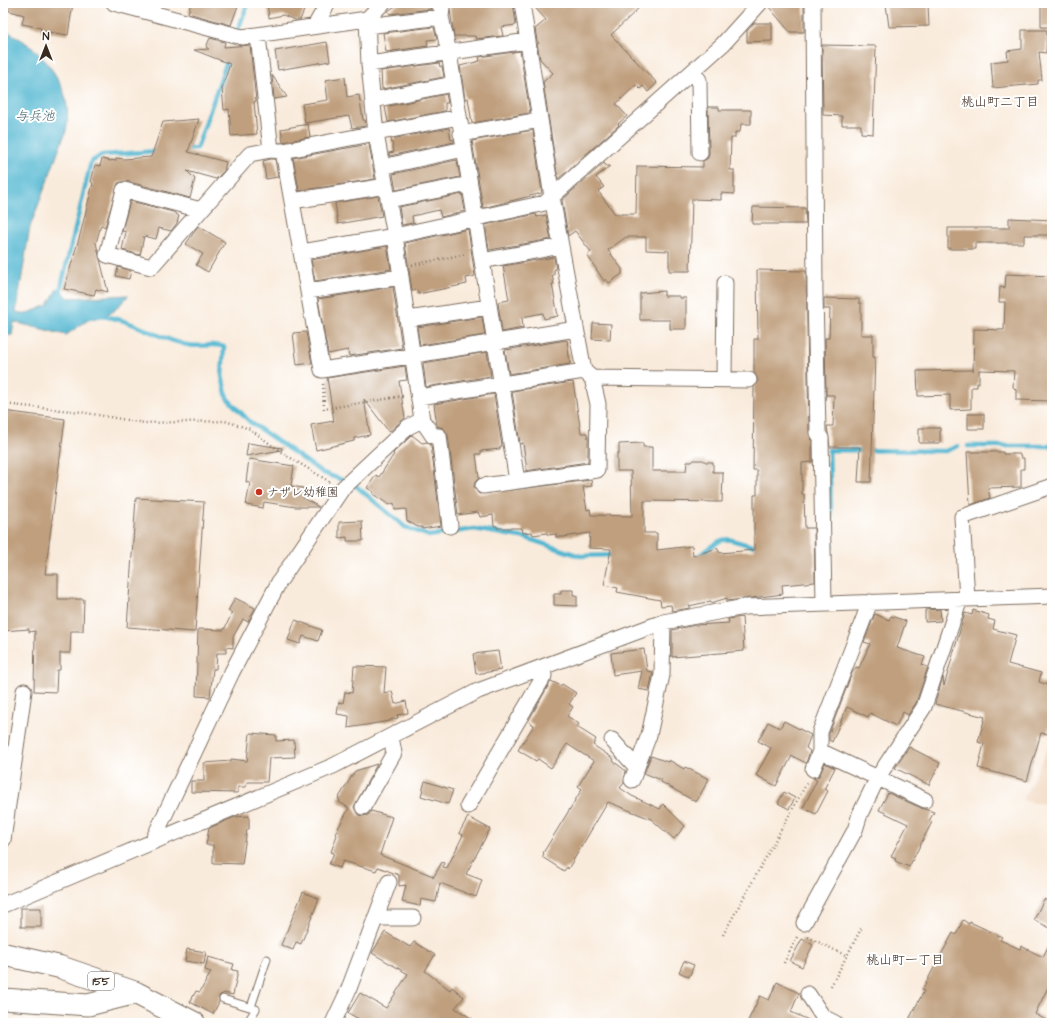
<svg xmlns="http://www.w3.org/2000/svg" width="1055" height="1026" font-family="'Architects Daughter','Klee One',sans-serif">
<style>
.built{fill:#f0d5bc}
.water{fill:#52b7d1;stroke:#467078}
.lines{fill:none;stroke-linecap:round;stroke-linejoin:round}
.stream{stroke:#52b7d1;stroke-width:4.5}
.building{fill:#bf9f7d}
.lane-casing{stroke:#7e6e60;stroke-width:9}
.street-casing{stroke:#7e6e60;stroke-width:17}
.secondary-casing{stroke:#7e6e60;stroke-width:23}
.highway-casing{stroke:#7e6e60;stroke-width:24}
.path{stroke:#7e6e60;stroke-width:2.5;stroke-dasharray:1 3;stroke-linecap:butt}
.lane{stroke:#fff;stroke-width:7}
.street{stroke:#fff;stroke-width:15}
.secondary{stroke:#fff;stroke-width:21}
.highway{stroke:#fff;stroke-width:22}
.poi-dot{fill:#c8321e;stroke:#fff;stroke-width:1.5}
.labels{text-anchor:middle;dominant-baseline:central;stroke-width:4;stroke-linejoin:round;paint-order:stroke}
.shield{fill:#fff;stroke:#766a62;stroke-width:1}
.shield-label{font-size:11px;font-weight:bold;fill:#3b2a1e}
.poi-label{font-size:12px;fill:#3b2a1e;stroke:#fff;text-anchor:start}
.neighbourhood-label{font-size:13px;fill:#3b2a1e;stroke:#fff}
.water-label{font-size:13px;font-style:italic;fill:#446266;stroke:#fff}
</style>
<rect width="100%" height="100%" fill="#fff"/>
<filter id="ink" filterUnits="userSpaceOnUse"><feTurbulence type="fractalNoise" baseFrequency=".025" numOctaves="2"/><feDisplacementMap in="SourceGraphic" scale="8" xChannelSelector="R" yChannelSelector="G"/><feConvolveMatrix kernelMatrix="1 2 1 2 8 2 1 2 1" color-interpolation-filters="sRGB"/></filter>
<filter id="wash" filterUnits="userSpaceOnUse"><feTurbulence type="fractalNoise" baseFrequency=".012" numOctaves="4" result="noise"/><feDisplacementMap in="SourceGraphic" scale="16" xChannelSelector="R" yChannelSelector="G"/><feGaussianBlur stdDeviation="0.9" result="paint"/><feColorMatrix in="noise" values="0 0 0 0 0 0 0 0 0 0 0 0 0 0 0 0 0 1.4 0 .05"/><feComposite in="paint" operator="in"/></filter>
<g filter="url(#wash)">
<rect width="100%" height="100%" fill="#f9ebdb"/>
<path class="built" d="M1052,740V805L1022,801Z"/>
<path class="water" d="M3,30C30,40 60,71 66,100C68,111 68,121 66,131L30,227L16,312L27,314L28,313L48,305L57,289L62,291L69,298L129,295L114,311L100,318L88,320L66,335L14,322L12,335L3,336Z"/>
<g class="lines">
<path class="stream" d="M238,30L248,3
M184,149L197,148L228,58
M59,296L91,162L102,155L159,151
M98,316C130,317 157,339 188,345C200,348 212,342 224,347L222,376L227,398L250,422L323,473L343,480
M968,446H1052
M356,486L405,527L429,536L474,529L526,538L580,556L615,555
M832,547L829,450L946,451L958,446
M700,555C733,528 725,543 760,547"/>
</g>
<g id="blocks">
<path class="building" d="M3,3H73L68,35L41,31V28L22,24L24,15L3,9Z
M191,3H239L231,25L188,13Z
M267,3H293L305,8L300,20H295L283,15L269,18Z
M400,3H429L431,9L390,14L388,11Z
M449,3H513L516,25L501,27L503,36L476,39L475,36H454Z
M531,3H644L611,35L657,83L648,92L643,86L640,89L636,85L616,104L627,116L618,124L619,125L558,179L543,82L553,73L540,59L537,44L539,43L537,41L535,29L546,20Z
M769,3H804V32H790L768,6Z
M925,3L928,4L929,26L889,27L886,4Z
M1041,3H1052V27H1041Z
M754,23H772V41L747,42V31Z
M434,27L437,39L427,40L428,46L386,52L383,33Z
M1022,30H1047L1046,53L1039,52L1042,80H1038V84L993,88L991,62L1008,60L1007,51L1022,49Z
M210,38L225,42L224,47L250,45L256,101L254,102L257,134L231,136L229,109L224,110L222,88L230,64L194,50L209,49L206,47Z
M327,42L330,61L278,70L275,51Z
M822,45L876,46L873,134L861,133V125H842V116L823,115Z
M520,51L530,113L472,123L468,98L465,99L460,66L480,61L479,57Z
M439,63L440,67L442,66L444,77L382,89L381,71Z
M272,75L287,97L274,99Z
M345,77L347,97L359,95L363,120H365L366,126L352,128L349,116L305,123L302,104L328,100L325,80Z
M446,94L448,103H445V111L388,122L385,107Z
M708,107H719V110H751V124H741L740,132H735V138H731L730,170H734V194L721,193V200L692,199L690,271H669V251L646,250V237H626L608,250L622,269V274L609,283L606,279L604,281L587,255L591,252L575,231L568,236L562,200L604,163L606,166H610L596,177L604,187L598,191L615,214H636L637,166L703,167V161L708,158L709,153Z
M199,119L188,152L226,162L224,171L216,179L187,171L195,179L190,198L126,181L118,183L105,227L101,225L96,243L108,292L96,289L94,295L64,289L80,235L93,183L91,182L95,165L100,166L102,159L111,161V160L116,161V158L124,159L151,157L163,122Z
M308,124L310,137L283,142L281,129Z
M449,128L451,140L454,139V142L389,156V153L394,152L391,139Z
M533,130L542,193L483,208L472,141Z
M369,144L375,179L299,191L293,158Z
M271,159H275L278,177L266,179L263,161Z
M457,160L460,177L396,190L393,174Z
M462,194L465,211L441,217L439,210L412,216L413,223L402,225L399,207Z
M378,196L382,216L338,224L335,203Z
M130,201L173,212L179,216L177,223L171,231L159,228L156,239L144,236L140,255L122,250L126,232L122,231Z
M753,207L805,208L806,224H752Z
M536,214L537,217L546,215L551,239L489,250L485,225Z
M1009,218L1052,220V235H1024V243H975V249H948V228H1009Z
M198,226L225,242L208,272L196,265L203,254L186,244Z
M468,229L475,276L466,278L467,284L418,294L417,290L412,291L405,243Z
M387,246L391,269L315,281L311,260Z
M554,257L556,269L554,270V275H552L554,284H552L558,316L544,319L543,313L522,317L523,328L502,332L498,302L509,300L503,266Z
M118,267L131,271L129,279L116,276Z
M757,270L806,271L809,433L812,441V462L802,463V494H804L805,528H814L815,582L782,585L783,594L727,601V598L711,603V601L689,606L690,608L672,611L671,605L661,606L660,600L617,592L618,588L604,585L611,549L589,548L590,533L563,537H556V534L548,535L547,533L533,535L532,532L523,533L522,528H497V526H494L493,515L480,517L478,512L458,515L448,435L443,428L437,426L434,404L494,394L502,446L500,447V449L481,451V454H476L479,478L475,482L474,487L479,494L591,480L592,486L583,487L587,510L590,509L591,515L632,516L631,471H617V453H619V444L643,443V447H652V471H686L687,462H692L694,460H703L706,462H713V472H722L723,475L722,502L644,501V533H657V550L692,546L693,556L717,548L720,553L754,550V495H757V470H753L754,387L758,380L754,372V339H758Z
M1006,274L1052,276V401L1016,400V390L1013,387L1014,371L979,370V383H977V387H971V409L950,410V395L918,396L917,371L974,370H973L974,329L1004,330L1005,302H999L1000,287L1005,288Z
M393,287L402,348L349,356L348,350L328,354L318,299Z
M664,291V296H680V298H686V329H670V320H640V293Z
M824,298L859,299V303H861V335H873V357H875L871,482H858L860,447H830L827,426H833L834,395H826L825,338H829L830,309H824Z
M482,317L485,335L420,345L417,327Z
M593,323L611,324L610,340L592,339Z
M306,332L312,363L297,365L293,333Z
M567,340L570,364L509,374L505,350Z
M487,352L491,376L426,387L423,363Z
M405,366L407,380L399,381L405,418L389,432L364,399L370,435L354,438V441L316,450L311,425L334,421L327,378Z
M573,382L581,433H587L588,438V462L525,471L527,470L523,443L520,444L512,391Z
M3,411L65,419L45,574H58V599H84L83,631H71L70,653H60V670H57L56,692L34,691L35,631L29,632V629L3,631Z
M968,414H984V429H968Z
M919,428H940V443H919Z
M412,435L422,443L427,442L431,445L441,526L422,529V527H418L407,521L406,509L395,510L394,503L389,505L373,494L374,492L367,488L376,475L379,477L394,454L393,453Z
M248,443L282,448V450L246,456Z
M967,452H1003V454H1020L1021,458H1024V469H1021V487L988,488L990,498L970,505Z
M249,459L294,466L291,486L303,488L302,497L319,507H296L264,502L263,508L246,505L250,483L246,482Z
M136,498L204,502L195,632L127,627Z
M362,521L363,541H347V537L339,538V522Z
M561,590H573V595H577V606L554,605V594H561Z
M235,598L255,608L248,622L243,619L233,637V648L226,647V653H217L216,669H213L210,697L196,696L198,629L224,630L232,613L228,611Z
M940,609L941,621L925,622V610Z
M973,610L989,615L988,619L995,621L993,629L1016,635L1008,664L1041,673L1039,682L1052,686L1049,703L1052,704V718L1047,734L1041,733L1027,781L978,768L984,744L978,742L985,717L935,704L943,677L944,686L965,613L972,615Z
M875,614L889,620L891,616L906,621L897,648L925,657L922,665L928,667L916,703L908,715L903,712L896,726L870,713L868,717L847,707L832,742L829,740V734L852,673L856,667L859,668L870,644L864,642Z
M742,617L744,651L672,657V630L695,625L729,623L728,619Z
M295,620L322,630L318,641L303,636L300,644L288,640Z
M644,649L647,671L653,672L649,691L638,689L642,671L613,675L611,653Z
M498,651L501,670L476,674L473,654Z
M354,666L386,667L384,693L392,691L395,704L406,701L408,713L397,715L398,718L390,720V721L348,728L349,716L337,714L339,702L343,703L345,692L352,693Z
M551,681L561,686L562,684L576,693L569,704L573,707L567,716L579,724L577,727L596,739L593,745L614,759L613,761L626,771L624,783L620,788L632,796L660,809L663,804L685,826L674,839L651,819L608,802L568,869L567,867L564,871L542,857L544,854L543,853L582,789L578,786L594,761L567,744L551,768L538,759L536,761L518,750L534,725L529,722L530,718Z
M784,721L811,735L806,748L810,751L806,763L792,756L776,786L756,775L771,748L758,741L768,722L780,728Z
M250,733L276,735V741L294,740L295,757L269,758L267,782H247L246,787H238V793L191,792V781H204V763L231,761V759L247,761Z
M909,747L940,763L929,785L895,768Z
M651,756L668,762L669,760L684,769L685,767L709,779L696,802L661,782V780L644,773Z
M825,763L835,768L824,789L828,791L816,814L803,808L817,780L813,778L819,776Z
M377,764L354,807L358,815L363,816L368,815L371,811L392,817L380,855L433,876V878L442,862L444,863L443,867L447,868L463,835L459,833L468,817L490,829L466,874L482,880L476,897L440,883L436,902L421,899L420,906L402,902L406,885L399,886V875L378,867L376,871L343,861L340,868L329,864L334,853L331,852L337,835L335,834L349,808L339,802L340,800L338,799L355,771Z
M425,781L453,790L448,804L421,796Z
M784,792L795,798L789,809L778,803Z
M888,793L921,808L934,812L929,821L932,822L909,867L895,861L896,858L891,856L908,824L879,810Z
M249,816V829H247L242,864L213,863V845H206L209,828L235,817Z
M303,892L319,899L301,944L296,942L293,950L281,945Z
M1044,899L1052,903V929L1034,920Z
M21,908H41V927H21Z
M963,920L969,924L970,922L1002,937L1000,940L1020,949L1021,946L1043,957L1052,938V979L1035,1014L1051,1023H907L924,991L922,990L936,964L953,933L956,935Z
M385,932L410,947L414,942L435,955L425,971L450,990L452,987L464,997L455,1008L479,1023H366L348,1013L360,993L386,1008L408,974L372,953Z
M802,939L813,945L802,967L790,961Z
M187,949L206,952L204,964L185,961Z
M208,957L234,964L232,970L238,971L233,995L224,993L219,996V1002L213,1014L190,1002L196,991L200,992L211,972L205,970Z
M684,961L694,965L689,977L679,972Z
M777,982L799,993L791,1012L815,1023H747L760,996L769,1000Z"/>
</g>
</g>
<g filter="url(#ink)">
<use href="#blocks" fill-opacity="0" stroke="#7e6e60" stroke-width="1"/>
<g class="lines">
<defs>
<path id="lane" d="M223,999L256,1009L247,1023
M251,1007L267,959"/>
<path id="street" d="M114,3L242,37L367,19L383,3
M438,3L442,8L441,17L449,53L517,481
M813,3L815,294L818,433L821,438L824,603
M367,19L369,64L376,134L395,236L422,420L433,436H439L450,526
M315,26L328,3
M367,26L441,17
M258,36L271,150
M369,64L528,41
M693,72L699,80L700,153
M373,100L453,84
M461,134L540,120
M283,151L322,370L576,329
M382,167L464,149
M389,200L469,184
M292,201L386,186
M201,210L124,190L107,255L151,267L250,154L271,150L283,151L459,117
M302,252L395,236L545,203L723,44L760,3
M482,261L561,246
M308,291L401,277
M408,319L489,307
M592,378L749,380
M724,380L725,283
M419,397L584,371
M483,486L597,470L598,404L592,378L584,371L552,197L522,3
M967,599L962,517L1052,486
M870,602L820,732V751L925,800
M612,740L637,768
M813,769L820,751
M632,780L649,735L662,675L663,622
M468,806L544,676L543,667
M363,807L394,753L391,737
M3,840L24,691
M152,842L232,672L279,582L342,489L408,427L422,420
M3,905L333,766L478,691L663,622L745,607L1052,596
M375,918H413
M804,923L855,830L860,814L878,777L924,707L960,599
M808,994L823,1017L835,1023
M333,1023L348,991L389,882"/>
<path id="secondary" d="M3,999L88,1005L136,993"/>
<path id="highway" d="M3,954L60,967L136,993L194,1023"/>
</defs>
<use href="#lane" class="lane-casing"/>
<use href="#street" class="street-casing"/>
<use href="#secondary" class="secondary-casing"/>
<use href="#highway" class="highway-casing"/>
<path class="path" d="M412,265L466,254
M323,384L324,409L404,396
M3,404L81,412L144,423L225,421L250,429L281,452L330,482
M723,935L808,781
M808,937L847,956
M784,963L798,935
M831,986L862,927"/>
<use href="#lane" class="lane"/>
<use href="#street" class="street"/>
<use href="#secondary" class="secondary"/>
<use href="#highway" class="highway"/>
</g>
</g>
<circle class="poi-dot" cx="259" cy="492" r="4"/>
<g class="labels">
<rect class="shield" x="88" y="972" width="26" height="18" rx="3"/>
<g class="shield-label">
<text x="101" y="981">155</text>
</g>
<g class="poi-label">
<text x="267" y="492">ナザレ幼稚園</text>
</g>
<g class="neighbourhood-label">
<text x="1000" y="102">桃山町二丁目</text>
<text x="905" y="960">桃山町一丁目</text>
</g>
<g class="water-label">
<text x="35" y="116">与兵池</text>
</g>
</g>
<rect width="1055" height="1026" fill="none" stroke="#fff" stroke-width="16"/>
<g transform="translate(46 46)" stroke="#ffffff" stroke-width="3" paint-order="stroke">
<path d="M0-3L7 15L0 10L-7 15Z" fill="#3b2a1e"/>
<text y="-6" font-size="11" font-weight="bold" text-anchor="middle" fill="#3b2a1e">N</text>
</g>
</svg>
